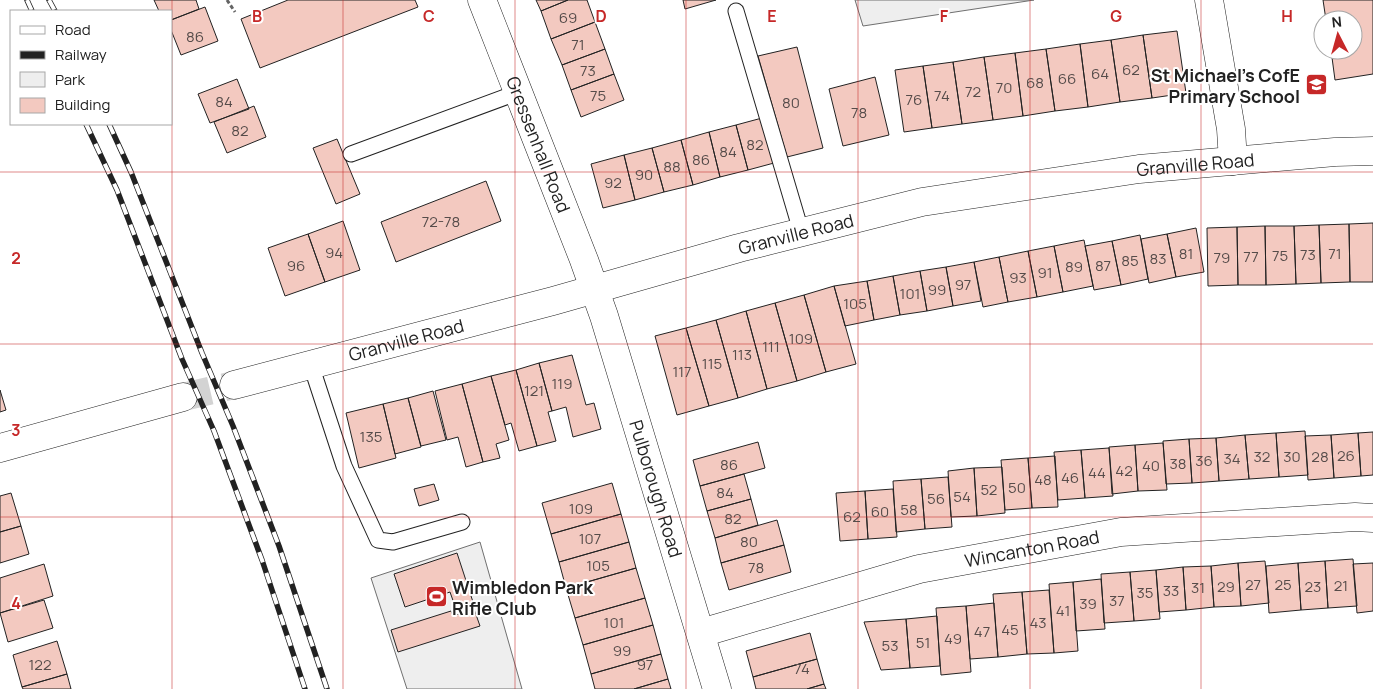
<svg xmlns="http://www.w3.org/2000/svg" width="1373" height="689" font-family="Manrope,sans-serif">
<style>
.green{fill:#eee;stroke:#6f6f6f}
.building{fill:#f3c9c0;stroke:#222}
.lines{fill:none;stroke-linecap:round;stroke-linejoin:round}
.street-tunnel{stroke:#d3d3d3;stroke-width:28;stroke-dasharray:28 14;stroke-linecap:butt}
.lane-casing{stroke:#222;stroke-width:17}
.street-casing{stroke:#222;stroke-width:29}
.path{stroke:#646464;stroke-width:3;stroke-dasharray:4 2.5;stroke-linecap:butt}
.lane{stroke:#fff;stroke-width:15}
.street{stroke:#fff;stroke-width:28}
.rail-casing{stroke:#222;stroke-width:5.5}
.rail{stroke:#fff;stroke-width:4;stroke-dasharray:11;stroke-linecap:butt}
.grid{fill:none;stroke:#c62828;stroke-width:1;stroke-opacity:0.55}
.labels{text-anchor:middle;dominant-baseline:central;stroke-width:4;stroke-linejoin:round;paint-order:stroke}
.number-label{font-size:15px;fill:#564c4a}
.poi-label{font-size:18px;font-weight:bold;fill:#222;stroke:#fff;text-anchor:end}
.street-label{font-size:18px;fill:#222;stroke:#fff}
.grid-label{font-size:16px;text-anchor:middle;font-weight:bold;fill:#c62828;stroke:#fff;stroke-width:4;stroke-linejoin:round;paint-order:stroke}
</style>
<rect width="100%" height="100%" fill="#fff"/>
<path class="green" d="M855,0H1034L863,26Z
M480,542L522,689H407L371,578Z"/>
<path class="building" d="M154,0H196L199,9L171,20V11H159Z
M288,0H415L418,7L260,68L241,19Z
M536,0H568L541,11Z
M568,0H587L595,22L551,39L541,11Z
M683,0H716L685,9Z
M1323,0H1373V74L1335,80L1331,50H1353V20H1326Z
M205,7L218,41L181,55L171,30V20Z
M595,22L605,49L562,65L551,39Z
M1177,31L1186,93L1152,98L1143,35Z
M1143,35L1152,98L1120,102L1111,40Z
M1111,40L1120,102L1088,107L1080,44Z
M1080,44L1088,107L1055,111L1046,49Z
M797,47L823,148L787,157L758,56Z
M605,49L614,74L571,90L562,65Z
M1046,49L1055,111L1023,116L1015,53Z
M1015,53L1023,116L993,120L984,57Z
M984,57L993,120L962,124L953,62Z
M953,62L962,124L932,128L923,66Z
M923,66L932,128L904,132L895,70Z
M614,74L624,100L581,117L571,90Z
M875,77L889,135L843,146L829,89Z
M237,79L249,109L210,123L198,94Z
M254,106L266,137L227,153L214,122Z
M762,118L774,163L748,170L736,125Z
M736,125L748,170L720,177L709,132Z
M709,132L720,177L693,185L681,140Z
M337,139L360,194L336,204L313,148Z
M681,140L693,185L664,192L652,148Z
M652,148L664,192L635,200L624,155Z
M624,155L635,200L603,208L591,164Z
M486,181L501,221L396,262L381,222Z
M343,221L360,270L325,282L308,234Z
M1373,223V282H1350L1349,224Z
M1349,224L1350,282L1321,283L1319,225Z
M1319,225L1321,283L1296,284L1294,226Z
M1265,226H1294L1296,284L1266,285Z
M1265,226L1266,285H1238L1237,227Z
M1237,227L1238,285L1208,286L1207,228Z
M1196,228L1204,272L1176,277L1167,234Z
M308,234L325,282L285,296L268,248Z
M1167,234L1176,277L1149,283L1141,239Z
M1140,235L1148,279L1121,285L1112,241Z
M1084,240L1093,286L1063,292L1054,246Z
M1112,241L1121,285L1094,290L1085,246Z
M1054,246L1063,292L1037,297L1028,251Z
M1028,251L1037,297L1008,302L999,257Z
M999,257L1008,302L983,307L974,262Z
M974,262L981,301L953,306L946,267Z
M946,267L953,306L927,311L920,271Z
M920,271L927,311L900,315L893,276Z
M893,276L900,315L874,320L867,281Z
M867,281L874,320L845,326L834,286Z
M834,286L856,364L826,372L804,295Z
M804,295L826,372L797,381L775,303Z
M775,303L797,381L767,389L746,311Z
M746,311L767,389L738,398L716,320Z
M716,320L738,398L709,406L686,328Z
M686,328L709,406L677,415L655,336Z
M572,355L586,405L594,403L601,429L573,437L566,407L552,411L539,363Z
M539,363L552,411L548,412L556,441L537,446L516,370Z
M516,370L537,446L519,451L511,423L505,425L491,376Z
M491,376L509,440L496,444L500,458L483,462L462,384Z
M462,384L483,462L466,467L458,437L447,440L435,391Z
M0,390L6,410L0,412Z
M433,391L446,440L421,446L408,398Z
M408,398L421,447L395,454L383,404Z
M383,404L396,458L359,468L346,413Z
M1305,431L1308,475L1279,477L1276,433Z
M1373,432V475L1361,476L1358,433Z
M1276,433L1279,477L1249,479L1245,435Z
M1358,433L1361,476L1334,478L1331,435Z
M1245,435L1249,479L1219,481L1216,438Z
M1331,435L1334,478L1308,480L1305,436Z
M1216,438L1219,481L1192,483L1189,439Z
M1189,439L1192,483L1166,484L1163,441Z
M758,442L765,468L700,486L693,460Z
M1163,443L1167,490L1138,491L1135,445Z
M1135,445L1138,491L1112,494L1109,447Z
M1109,448L1113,496L1085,498L1081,450Z
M1081,450L1085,498L1058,500L1054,452Z
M1055,456L1058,507L1032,508L1028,458Z
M1028,458L1032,508L1005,510L1001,460Z
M1002,467L1005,513L977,516L974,468Z
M974,468L977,516L951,517L948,471Z
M744,474L751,499L707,511L700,486Z
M948,477L952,527L925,529L921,479Z
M921,479L925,529L896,532L893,481Z
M612,483L621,514L551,534L542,503Z
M434,484L439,500L419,506L414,489Z
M893,489L897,537L868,539L865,491Z
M865,491L868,539L840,541L836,493Z
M11,493L21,526L0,532V496Z
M751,499L758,525L715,538L707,511Z
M621,514L629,542L559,562L551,534Z
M777,520L784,545L721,563L715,538Z
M21,526L29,554L0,563V532Z
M629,542L636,568L566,588L559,562Z
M784,545L791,572L729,590L721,563Z
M457,553L473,602L456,609L450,592L405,607L394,574Z
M1353,559L1357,606L1328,608L1325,561Z
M1265,561L1269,603L1241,606L1238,563Z
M1325,561L1328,608L1301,610L1298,563Z
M1238,563L1241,606L1214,607L1211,566Z
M1298,563L1301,610L1269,613L1266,566Z
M1373,563V611L1357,613L1353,564Z
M44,564L53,596L0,613V578Z
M1211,566L1214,607L1186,610L1183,567Z
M1183,567L1186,610L1159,612L1156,570Z
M636,568L645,598L575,618L566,588Z
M1156,570L1160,619L1134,621L1130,572Z
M1130,572L1134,621L1104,623L1101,574Z
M1101,579L1105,629L1076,631L1073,582Z
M1073,582L1078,651L1054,653L1049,584Z
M1049,590L1054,653L1027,654L1022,592Z
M1022,592L1027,654L998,657L993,594Z
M645,598L653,625L583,645L575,618Z
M44,600L53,628L8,642L0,613Z
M994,603L998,657L970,659L966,606Z
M966,606L971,672L941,675L936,608Z
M474,609L480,626L398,652L391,630L451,611L453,616Z
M937,616L940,666L910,668L906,619Z
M906,619L910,668L881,670L864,622Z
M653,625L661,654L591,674L583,645Z
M810,633L817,659L753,677L746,651Z
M57,641L67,674L22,687L13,655Z
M661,654L668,679L634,689H595L591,674Z
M817,659L824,684L807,689H756L753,677Z
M67,674L71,689H23L22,687Z
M668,679L671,689H634Z
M824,684L826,689H807Z"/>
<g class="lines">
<path class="street-tunnel" d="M183,397L234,385"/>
<defs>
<path id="lane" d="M736,11L801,231
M351,154L519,92
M311,365L344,466L378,540L393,542L462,522"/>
<g id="street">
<path id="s1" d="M482,0L584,260L604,316L717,689"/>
<path d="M1209,0L1231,129L1233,161"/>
<path id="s2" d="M234,385L553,301L739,248L922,202L1139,169L1335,152L1373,151"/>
<path d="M0,448L183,397"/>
<path id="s3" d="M701,633L919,569L1121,532L1355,517L1373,518"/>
</g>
</defs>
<use href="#lane" class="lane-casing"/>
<use href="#street" class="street-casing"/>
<path class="path" d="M227,0L235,12"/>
<use href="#lane" class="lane"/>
<use href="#street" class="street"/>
<defs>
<path id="rail" d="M27,0L32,11
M49,0L55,11
M86,124L117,190L182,359L214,431L262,560L305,689
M109,124L131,172L202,353L233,426L279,546L327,689"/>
</defs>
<use href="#rail" class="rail-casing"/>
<use href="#rail" class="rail"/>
</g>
<path class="grid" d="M172,0V689M343,0V689M515,0V689M686,0V689M858,0V689M1030,0V689M1201,0V689M0,172H1373M0,344H1373M0,517H1373"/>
<defs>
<symbol id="school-square" viewBox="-11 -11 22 22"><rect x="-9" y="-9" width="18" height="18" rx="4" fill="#c62828" stroke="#fff"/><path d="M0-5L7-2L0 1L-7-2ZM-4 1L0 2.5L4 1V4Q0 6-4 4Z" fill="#fff"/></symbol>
<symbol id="stadium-square" viewBox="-11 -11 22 22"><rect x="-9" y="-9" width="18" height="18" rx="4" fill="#c62828" stroke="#fff"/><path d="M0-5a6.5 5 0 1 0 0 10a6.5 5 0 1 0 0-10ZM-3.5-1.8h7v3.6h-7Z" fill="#fff"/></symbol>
</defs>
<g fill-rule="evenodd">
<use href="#school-square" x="1304" y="72" width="25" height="25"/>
<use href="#stadium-square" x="424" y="584" width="25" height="25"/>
</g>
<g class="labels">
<g class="number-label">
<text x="568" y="17">69</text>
<text x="195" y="36">86</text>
<text x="578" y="44">71</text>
<text x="1131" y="69">62</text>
<text x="588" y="70">73</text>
<text x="1100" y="73">64</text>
<text x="1067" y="78">66</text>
<text x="1035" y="82">68</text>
<text x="1004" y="87">70</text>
<text x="973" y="91">72</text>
<text x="598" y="95">75</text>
<text x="942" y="95">74</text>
<text x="914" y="99">76</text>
<text x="224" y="101">84</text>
<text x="791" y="102">80</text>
<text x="859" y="112">78</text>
<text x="240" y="130">82</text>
<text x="755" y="144">82</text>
<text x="728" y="151">84</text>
<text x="701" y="159">86</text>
<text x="672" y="166">88</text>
<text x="644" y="174">90</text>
<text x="613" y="182">92</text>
<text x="441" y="221">72-78</text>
<text x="334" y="252">94</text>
<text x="1186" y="253">81</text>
<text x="1335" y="253">71</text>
<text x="1308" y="254">73</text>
<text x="1280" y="255">75</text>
<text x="1251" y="256">77</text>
<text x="1222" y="257">79</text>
<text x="1158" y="258">83</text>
<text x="1130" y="260">85</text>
<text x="296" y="265">96</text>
<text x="1103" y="265">87</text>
<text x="1074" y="266">89</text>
<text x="1045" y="272">91</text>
<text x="1018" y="277">93</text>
<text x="963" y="284">97</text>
<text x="937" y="289">99</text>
<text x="910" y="293">101</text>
<text x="855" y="303">105</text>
<text x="801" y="338">109</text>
<text x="771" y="346">111</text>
<text x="742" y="354">113</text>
<text x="712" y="363">115</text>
<text x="682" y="371">117</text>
<text x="562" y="383">119</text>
<text x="534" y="390">121</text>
<text x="371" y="436">135</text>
<text x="1346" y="455">26</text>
<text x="1262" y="456">32</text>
<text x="1292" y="456">30</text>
<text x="1320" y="456">28</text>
<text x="1232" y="458">34</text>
<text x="1204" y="460">36</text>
<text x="1178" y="463">38</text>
<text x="729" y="464">86</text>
<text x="1151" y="465">40</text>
<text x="1124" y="470">42</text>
<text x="1097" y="472">44</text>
<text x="1070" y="477">46</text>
<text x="1043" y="479">48</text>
<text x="1017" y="487">50</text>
<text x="989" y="489">52</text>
<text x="725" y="492">84</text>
<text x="962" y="496">54</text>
<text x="936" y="498">56</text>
<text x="581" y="508">109</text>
<text x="909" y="509">58</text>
<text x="880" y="511">60</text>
<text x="852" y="516">62</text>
<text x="733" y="518">82</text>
<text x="590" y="538">107</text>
<text x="749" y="541">80</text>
<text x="598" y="565">105</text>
<text x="756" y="567">78</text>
<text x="1253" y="584">27</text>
<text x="1283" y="584">25</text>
<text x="1341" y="585">21</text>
<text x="1226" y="586">29</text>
<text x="1313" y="586">23</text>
<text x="1198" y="587">31</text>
<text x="1171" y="590">33</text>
<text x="1145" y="592">35</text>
<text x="1117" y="600">37</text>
<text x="1088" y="603">39</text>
<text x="1063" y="610">41</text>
<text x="614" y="622">101</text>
<text x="1038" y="622">43</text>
<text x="1010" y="629">45</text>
<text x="982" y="631">47</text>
<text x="953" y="638">49</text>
<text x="923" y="642">51</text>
<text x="890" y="645">53</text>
<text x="622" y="650">99</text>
<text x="40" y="664">122</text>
<text x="645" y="664">97</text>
<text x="802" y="668">74</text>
</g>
<g class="poi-label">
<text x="1300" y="75">St Michael's CofE<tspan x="1300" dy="21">Primary School</tspan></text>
<text x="452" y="587" text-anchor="start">Wimbledon Park<tspan x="452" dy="21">Rifle Club</tspan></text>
</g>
<g class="street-label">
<text stroke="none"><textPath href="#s1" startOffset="155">Gressenhall Road</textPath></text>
<text stroke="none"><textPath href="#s2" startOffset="988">Granville Road</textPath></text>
<text stroke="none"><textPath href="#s2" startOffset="582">Granville Road</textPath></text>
<text stroke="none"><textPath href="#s2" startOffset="178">Granville Road</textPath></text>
<text stroke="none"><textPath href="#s1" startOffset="519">Pulborough Road</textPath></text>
<text stroke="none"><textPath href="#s3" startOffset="342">Wincanton Road</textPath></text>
</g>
</g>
<g class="grid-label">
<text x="257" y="22">B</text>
<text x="429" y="22">C</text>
<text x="601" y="22">D</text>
<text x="772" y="22">E</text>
<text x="944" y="22">F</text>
<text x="1116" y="22">G</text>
<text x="1287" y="22">H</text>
<text x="16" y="264">2</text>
<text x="16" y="436">3</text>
<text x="16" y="609">4</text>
</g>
<rect x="10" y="10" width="162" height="115" fill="#ffffff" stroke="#a7a7a7"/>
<rect x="20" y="26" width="25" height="8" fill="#ffffff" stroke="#a7a7a7"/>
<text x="55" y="35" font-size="15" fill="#222222">Road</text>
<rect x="20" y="51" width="25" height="8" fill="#222222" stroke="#a7a7a7"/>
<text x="55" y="60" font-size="15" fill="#222222">Railway</text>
<rect x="20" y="72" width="25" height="15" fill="#eeeeee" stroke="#a7a7a7"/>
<text x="55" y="85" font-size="15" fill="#222222">Park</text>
<rect x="20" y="98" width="25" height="15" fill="#f3c9c0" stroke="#a7a7a7"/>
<text x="55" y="110" font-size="15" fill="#222222">Building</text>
<g transform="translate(1338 35) rotate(354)"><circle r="24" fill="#ffffff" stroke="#a7a7a7"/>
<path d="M0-4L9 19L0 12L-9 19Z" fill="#c62828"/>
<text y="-8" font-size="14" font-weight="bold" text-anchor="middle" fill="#222222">N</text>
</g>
</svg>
